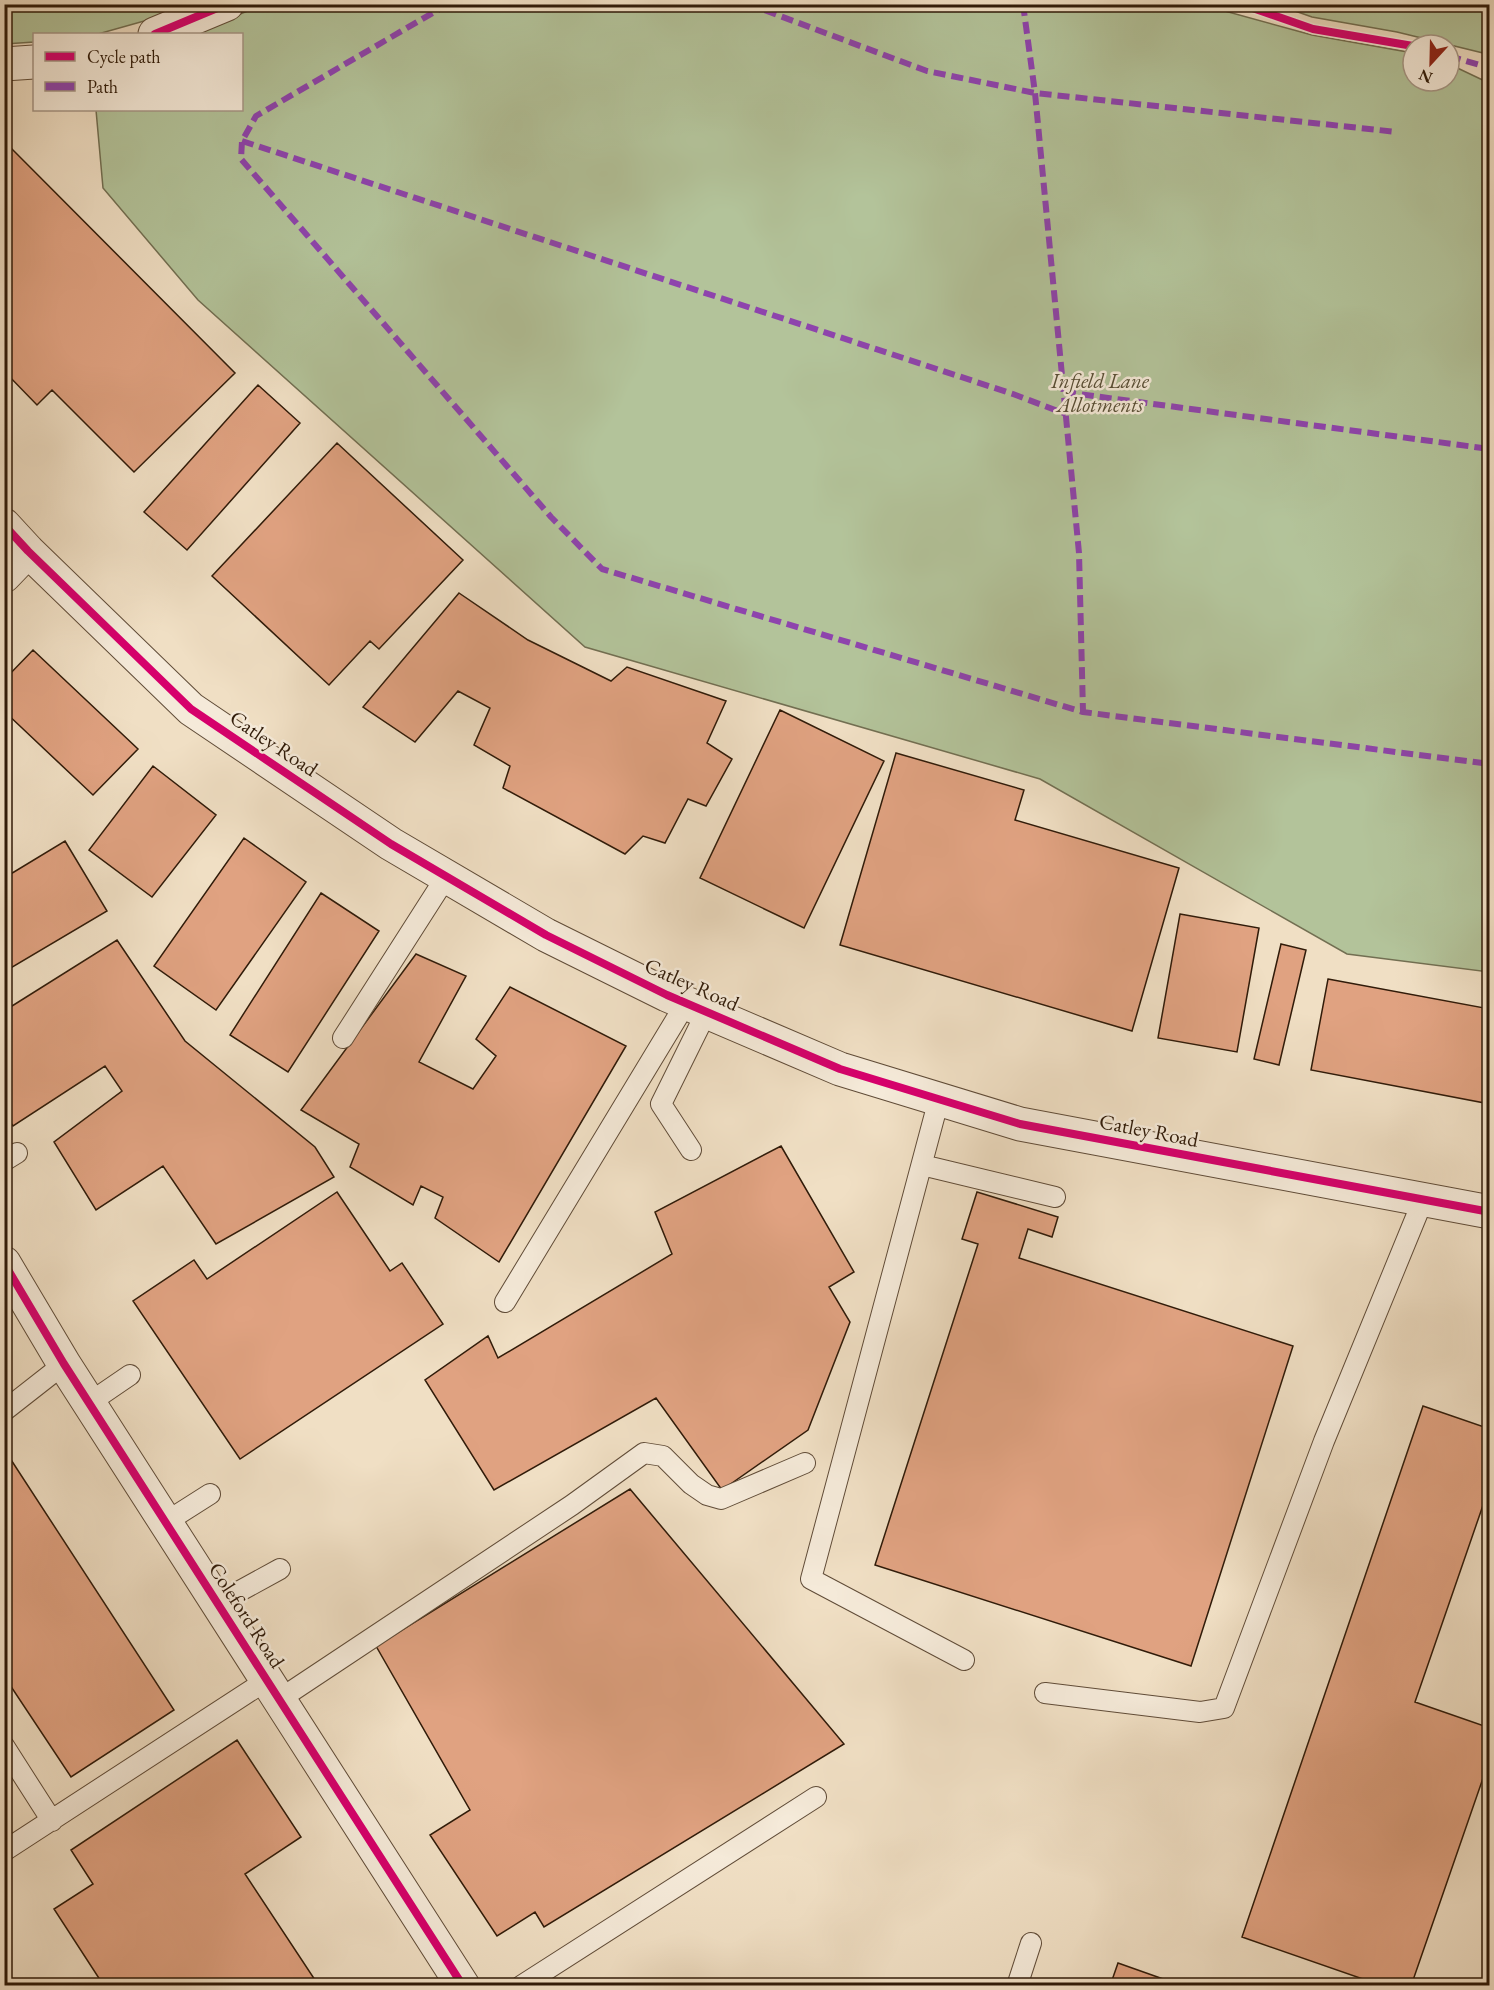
<svg xmlns="http://www.w3.org/2000/svg" width="1494" height="1990" font-family="'EB Garamond',serif">
<style>
.green{fill:#b3c39a;stroke:#726f52;stroke-width:1.5}
.building{fill:#e0a281;stroke:#301b09;stroke-width:1.5}
.lines{fill:none;stroke-linecap:round;stroke-linejoin:round}
.lane-casing{stroke:#604c38;stroke-width:22}
.street-casing{stroke:#604c38;stroke-width:35}
.lane{stroke:#f5ead9;stroke-width:20}
.street{stroke:#f5ead9;stroke-width:33}
.quiet{stroke:#8e44ad;stroke-width:6;stroke-dasharray:12 6;stroke-linecap:butt}
.cycleway-casing{stroke:#f5ead9;stroke-width:11}
.cycleway{stroke:#d6006c;stroke-width:8}
.labels{text-anchor:middle;dominant-baseline:central;stroke-width:5;stroke-linejoin:round;paint-order:stroke}
.park-label{font-size:21px;font-style:italic;fill:#574d34;stroke:#f5ead9}
.street-label{font-size:21px;fill:#301b09;stroke:#f5ead9}
</style>
<rect width="100%" height="100%" fill="#f0dfc4"/>
<filter id="stains"><feTurbulence type="fractalNoise" baseFrequency=".00333" numOctaves="4"/><feColorMatrix values="0 0 0 0 .2 0 0 0 0 .09 0 0 0 0 .02 0 0 0 .5 -.17"/></filter>
<radialGradient id="worn" r=".72"><stop offset=".6" stop-color="#630" stop-opacity="0"/><stop offset="1" stop-color="#630" stop-opacity=".3"/></radialGradient>
<path class="green" d="M265,4L1203,5L1312,35L1413,53V81H1449V64L1489,83V972L1347,954L1040,779L585,647L198,300L103,188L96,110H242V34H190Z
M5,5H201L98,34H34V42L5,44Z
M1278,5H1489V57L1483,53L1397,32L1312,17Z"/>
<path class="building" d="M4,141L235,373L134,472L52,390L37,405L4,371Z
M258,385L300,423L187,550L144,512Z
M337,443L463,560L379,649L370,641L329,685L212,576Z
M459,593L528,640L611,681L627,667L726,701L707,743L732,759L706,806L688,799L665,843L643,836L625,854L503,788L510,766L474,745L490,708L458,691L415,742L363,707Z
M33,650L138,749L93,795L4,711V680Z
M780,710L884,761L804,928L700,878Z
M896,753L1024,790L1015,820L1179,868L1132,1031L840,945Z
M153,766L216,815L152,897L89,850Z
M244,838L306,882L216,1010L154,966Z
M65,841L107,911L4,972V878Z
M321,893L379,931L288,1072L230,1035Z
M1180,914L1259,928L1237,1052L1158,1038Z
M117,940L185,1041L315,1147L334,1177L216,1244L163,1166L96,1210L54,1142L122,1091L105,1066L13,1126L4,1113V1011Z
M1281,944L1306,950L1279,1065L1254,1059Z
M416,954L466,976L419,1062L473,1089L496,1056L476,1039L510,987L626,1046L499,1262L435,1218L443,1197L421,1186L413,1205L350,1167L359,1144L301,1110Z
M1328,979L1490,1009V1104L1311,1070Z
M781,1146L854,1272L829,1287L850,1322L808,1430L722,1490L656,1398L494,1490L425,1380L488,1336L498,1358L672,1254L655,1212Z
M337,1192L390,1271L402,1263L443,1324L240,1459L133,1301L194,1260L207,1279Z
M977,1192L1058,1217L1052,1237L1028,1229L1019,1258L1293,1346L1191,1666L875,1565L978,1244L962,1239Z
M1423,1406L1490,1429V1485L1415,1702L1490,1728V1758L1411,1986H1383L1242,1937Z
M4,1449L174,1710L71,1777L4,1676Z
M630,1489L844,1744L544,1927L535,1912L497,1936L430,1835L470,1810L376,1646Z
M237,1740L301,1837L245,1874L319,1986H104L54,1909L93,1884L71,1850Z
M1118,1963L1183,1986H1110Z"/>
<g class="lines">
<defs>
<path id="lane" d="M343,1038L446,877
M939,1099L811,1579L964,1660
M691,1150L661,1104L707,1011
M4,1161L17,1153
M922,1165L1055,1197
M505,1302L686,1003
M89,1403L130,1375
M4,1411L64,1364
M166,1522L210,1494
M218,1603L280,1569
M1045,1693L1200,1712L1224,1708L1324,1441L1423,1200
M280,1699L572,1505L644,1453L663,1456L691,1484L707,1495L721,1499L805,1463
M4,1746L52,1821
M4,1851L267,1680
M521,1986L816,1797
M1017,1986L1031,1943"/>
<path id="street" d="M155,34L227,4
M4,64L34,62
M4,525L28,551L191,709L391,844L546,935L667,995L840,1069L1020,1124L1490,1212
M4,576L28,551
M4,1263L64,1364L463,1986"/>
</defs>
<use href="#lane" class="lane-casing"/>
<use href="#street" class="street-casing"/>
<use href="#lane" class="lane"/>
<use href="#street" class="street"/>
<path class="quiet" d="M448,4L256,116L242,141L241,159L551,517L602,569L1083,712L1490,764
M748,4L927,71L1035,93L1397,132
M1023,4L1035,93L1079,553L1083,712
M1449,56L1490,68
M242,141L1013,394L1066,414
M1064,392L1490,449"/>
<defs>
<path id="cycleway" d="M1241,4L1313,29L1413,46
M155,34L227,4
M4,525L28,551L191,709L391,844L546,935L667,995L840,1069L1020,1124L1490,1212
M4,1263L64,1364L463,1986"/>
</defs>
<use href="#cycleway" class="cycleway-casing"/>
<use href="#cycleway" class="cycleway"/>
</g>
<g class="labels">
<g class="park-label">
<text x="1100" y="380">Infield Lane<tspan x="1100" dy="24">Allotments</tspan></text>
</g>
<g class="street-label">
<text transform="translate(274 743) rotate(34)">Catley Road</text>
<text transform="translate(692 984) rotate(24)">Catley Road</text>
<text transform="translate(1149 1130) rotate(11)">Catley Road</text>
<text transform="translate(247 1615) rotate(57)">Coleford Road</text>
</g>
</g>
<rect width="1494" height="1990" fill="none" stroke="#f0dfc4" stroke-width="24"/>
<rect x="6" y="6" width="1482" height="1978" fill="none" stroke="#301b09" stroke-width="3"/>
<rect x="12" y="12" width="1470" height="1966" fill="none" stroke="#301b09" stroke-width="1.5"/>
<rect x="33" y="33" width="210" height="78" fill="#f5ead9" stroke="#a69786" stroke-width="1.5"/>
<rect x="45" y="52" width="30" height="9" fill="#d6006c" stroke="#a69786" stroke-width="1.5"/>
<text x="87" y="63" font-size="18" fill="#301b09">Cycle path</text>
<rect x="45" y="82" width="30" height="9" fill="#8e44ad" stroke="#a69786" stroke-width="1.5"/>
<text x="87" y="93" font-size="18" fill="#301b09">Path</text>
<g transform="translate(1431 63) rotate(202)"><circle r="28" fill="#f5ead9" stroke="#a69786" stroke-width="1.5"/>
<path d="M0-4.5L10 22L0 15L-10 22Z" fill="#8f2418"/>
<text y="-9" font-size="16" font-weight="bold" text-anchor="middle" fill="#301b09">N</text>
</g>
<rect width="100%" height="100%" filter="url(#stains)"/>
<rect width="100%" height="100%" fill="url(#worn)"/>
</svg>
